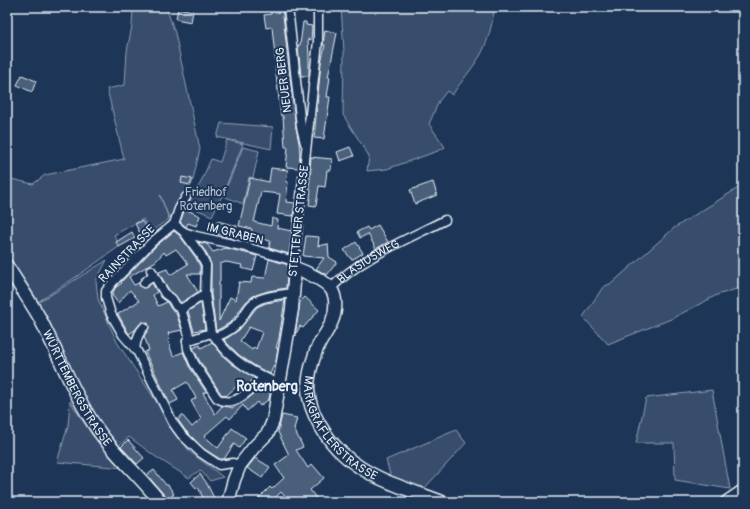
<svg xmlns="http://www.w3.org/2000/svg" width="750" height="509" font-family="Pangolin,sans-serif">
<style>
.green{fill:#374d6c;stroke:#909fb2}
.building{fill:#495e7a;stroke:#e8f1f8;fill-rule:evenodd}
.lines{fill:none;stroke-linecap:round;stroke-linejoin:round}
.street-casing{stroke:#e8f1f8;stroke-width:11}
.secondary-casing{stroke:#e8f1f8;stroke-width:15}
.street{stroke:#1d3557;stroke-width:8}
.secondary{stroke:#1d3557;stroke-width:12}
.labels{text-anchor:middle;dominant-baseline:central;stroke-width:4;stroke-linejoin:round;paint-order:stroke}
.street-label{font-size:12px;fill:#e8f1f8;stroke:#1d3557}
.park-label{font-size:12px;fill:#b3c0ce;stroke:#1d3557}
.quarter-label{font-size:14px;font-weight:bold;fill:#e8f1f8;stroke:#1d3557}
</style>
<rect width="100%" height="100%" fill="#1d3557"/>
<filter id="ink" filterUnits="userSpaceOnUse"><feTurbulence type="fractalNoise" baseFrequency=".025" numOctaves="2"/><feDisplacementMap in="SourceGraphic" scale="8" xChannelSelector="R" yChannelSelector="G"/><feConvolveMatrix kernelMatrix="1 2 1 2 8 2 1 2 1" color-interpolation-filters="sRGB"/></filter>
<g filter="url(#ink)">
<path class="green" d="M133,7H166L175,33L200,149L192,184L169,218L160,195L169,219L150,232L143,219L114,235L120,246L79,275L36,303L14,270L7,255V178L33,184L45,175L124,159L107,89L125,85L127,51L132,26Z
M341,7H494C494,20 487,45 480,56C472,69 461,82 452,95L447,91L439,101L429,124L445,147L438,151L387,169L367,171L369,156L343,115L344,52Z
M221,123L273,127L271,149L217,137Z
M227,140L243,144L222,196L212,216L186,205L200,184L211,159L220,162Z
M243,147L259,151L253,178L249,177L243,204L223,196Z
M738,188L743,191V287L717,295L671,319L608,344L583,317L603,287L612,283L674,228Z
M107,260L96,281L98,299L117,342L189,451L223,477L210,481L200,470L189,478L156,457L129,437L117,447L92,416L36,304Z
M712,390L730,489L675,480L674,443H636L646,398Z
M70,401L92,435L124,468L57,462L68,426Z
M456,430L466,443L422,491L391,478L386,460Z"/>
<path class="building" d="M271,7H282L296,128L299,143L300,154L299,168L286,167L288,147H285L283,116H281L275,66H276L272,27L266,28L264,15L271,14Z
M178,8L193,11L191,22L176,19Z
M303,22H306V25L312,26L311,40L308,39L309,59V76H301L298,45H300Z
M325,30L337,33L328,77H330L327,97H330L324,139L314,138L321,63L325,45H323Z
M22,75L36,81L32,92L17,85Z
M350,147L354,156L340,161L337,152Z
M311,157L332,159L331,170H327L325,187L319,186L316,206L309,205L311,190L309,189L311,168H310Z
M271,168L288,170L286,182H288L286,202L295,203L293,216L277,214L280,194L261,192L254,222L271,226L272,218L278,220L277,228L292,231L289,254L269,248L270,241L251,236L252,229L239,226L250,178L269,182Z
M182,177L192,179L190,185L181,183Z
M433,182L437,195L415,204L410,190Z
M185,209L200,216L196,226L188,223L186,227L180,222Z
M142,221L147,229L140,233L135,224Z
M217,221L237,226L234,239L213,233Z
M378,225L388,242L376,249L368,234L360,238L357,232L367,227L369,230Z
M174,231L180,236L196,258L200,266V274H187L198,292L181,303L175,295L169,290L159,273V272L167,269L170,275L188,264L176,249L166,255L164,252L156,261L129,277L134,285L139,283L140,286L143,288L147,287L152,283L157,292L153,295L158,306L167,302L171,309L176,313L182,330L168,333L170,339L168,340L173,356L183,352L189,366L206,392L203,393L215,414L222,406L230,407L232,408L245,401L266,384L271,389L269,399L260,406L257,402L247,411L243,405L230,419L227,416L204,436L218,448L232,428L246,438L239,448L234,444L224,459H220L204,449L185,430L178,420L182,415L192,427L201,419L191,401L196,398L187,382L173,390L178,400L170,404L145,352L149,350L144,336L149,328L148,323L142,322L135,330L129,334L118,314L139,301L130,290L118,303L112,295L115,288L122,283L121,282L156,246Z
M132,232L135,238L119,247L116,242Z
M306,236L319,237L318,246L328,244L329,257L337,262L327,275L316,269L324,258L303,256Z
M198,242L207,244L213,252L226,248L257,256L253,271L241,268L242,265L226,262L220,264V281H219V321L230,297L236,300L239,282L251,283L252,277L265,278L269,259L288,265L286,288L268,291L253,296L246,302L231,322L216,331L211,294V265L206,252Z
M356,242L363,253L353,259H351L344,250Z
M305,297L319,310L303,328L300,326L295,336L300,302Z
M285,300L279,338L276,348H278L276,361L270,374L255,366L239,355L224,340L239,330L257,307L266,303ZM249,327L262,332L256,349L254,347L252,350L240,341Z
M201,303L205,329L194,331L188,311Z
M212,342L224,357L232,364L255,378L244,388L239,384L226,396L221,394L199,360L193,348L200,345L201,348Z
M282,415L297,418L294,429L303,447L296,450L308,468L312,464L324,478L310,490L319,502H300L296,498L290,502L281,492L271,502H255L270,487L272,489L284,478L275,465L289,455L278,432Z
M128,440L144,458L137,464L121,447Z
M255,458L270,467L262,478L247,468Z
M154,470L166,485H168L174,494L172,495L178,502H167L166,497L147,475Z
M200,474L206,482L216,502H205L198,487L196,488L191,482Z"/>
<g class="lines">
<defs>
<g id="street">
<path d="M288,7L301,127L305,143"/>
<path d="M186,197L179,209L174,224L152,242L113,282L106,291V298L111,314L123,335L137,351L173,423L181,434L201,453L219,465L233,463L240,465"/>
<path d="M174,224L184,232L196,236L246,247L294,261"/>
<path d="M184,232L201,255L206,265L205,294L211,333L215,337"/>
<path d="M295,268L294,261L318,41V7"/>
<path d="M151,270L165,294L172,299L176,306L181,309L189,335L187,341L188,349L194,363L217,398C235,410 251,388 264,378"/>
<path d="M144,283L154,274"/>
<path id="s1" d="M331,288C362,257 406,240 445,220"/>
<path d="M181,309L205,294"/>
<path d="M187,341L211,333"/>
<path d="M135,349C136,341 138,333 144,327"/>
<path d="M279,384C254,373 231,361 215,337C227,333 237,327 244,315C248,309 249,305 256,301C266,295 281,295 292,293"/>
</g>
<g id="secondary">
<path id="s2" d="M7,266C17,282 28,298 38,315C59,354 74,397 100,433C118,458 142,478 160,502"/>
<path id="s3" d="M228,502L234,480L240,465L254,447L268,433L273,421L292,309L295,268C304,271 326,281 331,289C337,297 336,312 332,321C328,332 320,340 316,351C312,362 308,377 308,389C309,413 327,440 344,455C371,480 409,489 442,502"/>
<path d="M727,502L743,491"/>
</g>
</defs>
<use href="#street" class="street-casing"/>
<use href="#secondary" class="secondary-casing"/>
<use href="#street" class="street"/>
<use href="#secondary" class="secondary"/>
</g>
</g>
<g class="labels">
<g class="street-label">
<text transform="translate(284 80) rotate(-97)">NEUER BERG</text>
<text transform="translate(299 221) rotate(-84)">STETTENER STRASSE</text>
<text transform="translate(235 234) rotate(14)">IM GRABEN</text>
<text transform="translate(127 254) rotate(-46)">RAINSTRASSE</text>
<text stroke="none"><textPath href="#s1" startOffset="46">BLASIUSWEG</textPath></text>
<text stroke="none"><textPath href="#s2" startOffset="141">WÜRTTEMBERGSTRASSE</textPath></text>
<text stroke="none"><textPath href="#s3" startOffset="449">MARKGRÄFLERSTRASSE</textPath></text>
</g>
<g class="park-label">
<text x="206" y="192">Friedhof<tspan x="206" dy="14">Rotenberg</tspan></text>
</g>
<g class="quarter-label">
<text x="267" y="386">Rotenberg</text>
</g>
</g>
<rect width="750" height="509" fill="none" stroke="#1d3557" stroke-width="24"/>
<rect x="12" y="12" width="726" height="485" fill="none" stroke="#e8f1f8" stroke-width="1.5" filter="url(#ink)"/>
</svg>
